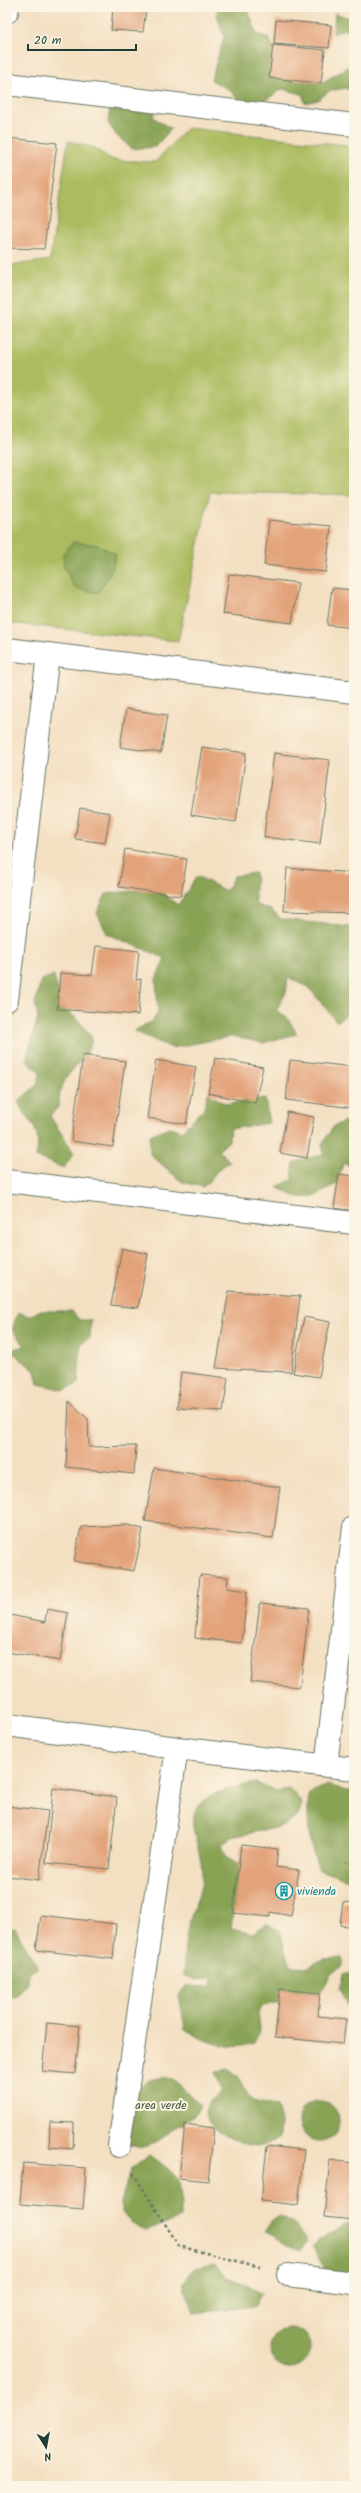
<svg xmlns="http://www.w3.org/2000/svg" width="361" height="2493" font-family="Kalam,sans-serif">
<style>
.green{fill:#acbb5e;stroke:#667c49}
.forest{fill:#89a355;stroke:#547044}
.building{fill:#e3a37a}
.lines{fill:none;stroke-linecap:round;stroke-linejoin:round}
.minor-casing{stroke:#697665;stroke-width:24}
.path{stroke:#697665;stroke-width:2.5;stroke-dasharray:3 3;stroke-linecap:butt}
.minor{stroke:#fff;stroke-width:22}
.labels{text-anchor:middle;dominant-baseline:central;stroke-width:4;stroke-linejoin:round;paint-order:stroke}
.culture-label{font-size:12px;fill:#0d838f;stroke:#fcf5e5;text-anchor:start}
.park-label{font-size:12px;fill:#425c3e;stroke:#fcf5e5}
</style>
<rect width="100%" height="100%" fill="#fcf5e5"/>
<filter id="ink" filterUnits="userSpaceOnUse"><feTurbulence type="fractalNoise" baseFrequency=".025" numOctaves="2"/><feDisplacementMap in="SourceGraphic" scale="8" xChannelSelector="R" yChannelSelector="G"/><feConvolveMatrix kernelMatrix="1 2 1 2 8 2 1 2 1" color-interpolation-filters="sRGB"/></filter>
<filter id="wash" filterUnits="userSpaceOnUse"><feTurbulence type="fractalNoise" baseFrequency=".012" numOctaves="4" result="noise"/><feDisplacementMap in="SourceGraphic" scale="16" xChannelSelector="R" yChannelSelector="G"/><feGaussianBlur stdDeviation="0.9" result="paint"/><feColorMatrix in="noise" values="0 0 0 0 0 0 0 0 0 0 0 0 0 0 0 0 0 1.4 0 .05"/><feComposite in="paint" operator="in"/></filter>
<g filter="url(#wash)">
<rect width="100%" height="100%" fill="#f3dfc1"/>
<path class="green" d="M187,128L354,146V495L210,492L178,641L7,623V266L50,260L68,141L92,147L113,160L155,162Z"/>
<path class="forest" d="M218,7H247L257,34L269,38L273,48L269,78L321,83L352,65L354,59V93L346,88L329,91L318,100L305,103L302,94L282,89L260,104H243L228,89L211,80L224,37L217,15Z
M335,13L349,18L354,23V36L344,29L333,34Z
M161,97L153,117L171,129L155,147L132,149L116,135L108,123L110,105Z
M73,542L98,545L116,554L112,571L98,593L75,588L64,568L63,553Z
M255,873C257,884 253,893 256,905L271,910L281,919L350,927L354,925V979L347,982L354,985V1008L337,1022L309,988L288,977L286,993L276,1010L287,1017L297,1034L262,1043L233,1036L172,1048L134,1031L152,1021L158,1013L156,979L165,958L107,934L97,913L106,894L139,890L162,893L178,905L197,876L226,891L234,876Z
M54,976L62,1006L80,1022L92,1038C89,1065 58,1069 59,1106L50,1116L74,1153L64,1168L36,1157C42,1128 31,1126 18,1102L37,1085L40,1073L26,1060L38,1017L35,1004L41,980Z
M208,1093L226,1104L265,1098L269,1123L230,1129L229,1141L219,1150L230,1162C214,1170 216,1176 203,1187L182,1182L150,1154V1135L169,1127L182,1131L204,1108Z
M354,1117V1167L343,1163L338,1183C312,1199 304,1204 277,1187L292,1180L294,1163L307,1158L324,1155L322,1144L334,1126Z
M39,1311H72L79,1320H91L90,1338L81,1343L78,1384L64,1390L38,1384L35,1371L10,1350L25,1346L12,1330L18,1312L30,1316Z
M256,1783L277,1791L290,1789L302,1803L298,1816L284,1826L231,1837L222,1844L227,1857L239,1864L231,1928L253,1933L267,1924L280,1930L286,1955L292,1966L308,1967L324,1959L343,1958V1966L332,1973L320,1993L280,1989L279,2002L263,2006L258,2012L260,2029L254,2043C230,2052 206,2042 185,2029L179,1994L186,1986L211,1987L212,1977L196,1980L183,1975C185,1957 184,1937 190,1920C193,1909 201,1891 202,1880C203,1863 198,1849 194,1832C185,1795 230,1788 256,1783Z
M328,1785L346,1791H354V1857L340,1858L354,1860V1882L319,1870C309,1844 306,1821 309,1793Z
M15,1928L38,1968L28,1973L27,1984L16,1997L7,1996V1930Z
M343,1974H354V2019L340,1987Z
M228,2068L237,2075L251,2100L277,2107L281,2122L280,2138C274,2141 266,2145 260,2146C245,2147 206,2130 205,2113C205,2100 217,2099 222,2090L215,2072Z
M162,2077L173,2079L200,2105L193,2117L172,2129L157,2142L143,2147L128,2144L137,2090L149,2080Z
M299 2121a20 20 0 1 1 40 0a20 20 0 1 1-40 0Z
M150,2155C183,2179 181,2179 181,2218L146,2230L132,2224L122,2213V2199L130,2170Z
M279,2217L294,2224L307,2241L301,2251L284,2245L275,2235L265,2231L272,2220Z
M354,2220V2282L325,2270L313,2247L319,2240Z
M215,2264L226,2277L263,2292L255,2306L194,2313L183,2284L194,2268Z
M270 2348a20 20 0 1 1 40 0a20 20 0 1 1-40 0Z"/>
<g id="blocks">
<path class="building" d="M113,7L146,8L143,32L111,30Z
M276,20L331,25L329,48L274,44Z
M273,45L325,50L321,83L269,78Z
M7,138L57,143L44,249L7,248Z
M269,520L331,526L326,572L264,565Z
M229,574L298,583L292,623L223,614Z
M332,588L354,590V628L327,625Z
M126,709L167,715L161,753L120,747Z
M202,747L246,753L236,822L191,815Z
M274,753L330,760L320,844L264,837Z
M80,808L110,813L105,843L75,839Z
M125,849L187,859L181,896L119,887Z
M287,868L354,873V913L284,911Z
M96,946L139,951L136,980L141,979L138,1015L57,1009L60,973L92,975Z
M83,1055L125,1061L113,1147L71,1141Z
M215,1058L263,1067L255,1103L208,1093Z
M156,1060L196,1067L186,1124L147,1118Z
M290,1060L354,1067V1108L286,1100Z
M287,1112L314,1117L307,1158L280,1153Z
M339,1174L354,1176V1211L334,1208Z
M122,1248L148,1254L138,1308L111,1305Z
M229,1291L300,1296L291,1372L216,1368Z
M304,1317L330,1322L319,1377L293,1373Z
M181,1372L228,1378L223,1411L177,1408Z
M69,1401L88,1419L89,1447L136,1446L134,1474L66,1467Z
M154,1468L280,1487L273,1538L145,1521Z
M128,1525L143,1529L134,1571L74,1561L81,1527Z
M200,1575L228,1577L227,1588L247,1591L242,1643L195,1638Z
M260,1603L309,1608L300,1687L250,1682Z
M47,1609L68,1613L60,1661L7,1652L10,1615L45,1622Z
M53,1788L117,1797L109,1869L46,1863Z
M7,1806L48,1811L39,1880L7,1876Z
M241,1845L278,1849L276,1867L299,1870L291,1916L270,1912V1917L233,1913Z
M343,1902L354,1903V1927L340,1925Z
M41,1915L116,1924L113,1959L36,1950Z
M353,1943H354V1964H351Z
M280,1989L320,1993L318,2016L346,2019L343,2044L275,2037Z
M47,2023L80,2026L75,2074L42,2071Z
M50,2122L74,2123L73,2149L49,2147Z
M185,2124L214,2128L208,2181L179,2178Z
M267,2146L304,2150L298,2205L261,2201Z
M330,2160L354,2163V2220L324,2217Z
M23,2163L86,2168L83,2209L20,2204Z"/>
</g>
</g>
<g filter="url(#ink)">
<use href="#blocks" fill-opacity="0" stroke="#697665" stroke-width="1"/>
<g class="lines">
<defs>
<path id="minor" d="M7,12L8,7
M7,84L354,125
M7,649L354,692
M7,1000L48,654
M7,1181L354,1223
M7,1725L177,1748L354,1769
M326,1766L354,1527
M119,2146L177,1748
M288,2275L354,2283"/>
</defs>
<use href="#minor" class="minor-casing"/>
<path class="path" d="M133,2173L179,2246L260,2267"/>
<use href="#minor" class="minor"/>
</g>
</g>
<defs>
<symbol id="building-ring" viewBox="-11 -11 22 22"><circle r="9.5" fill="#fcf5e5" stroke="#0f9aa8" stroke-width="1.5"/><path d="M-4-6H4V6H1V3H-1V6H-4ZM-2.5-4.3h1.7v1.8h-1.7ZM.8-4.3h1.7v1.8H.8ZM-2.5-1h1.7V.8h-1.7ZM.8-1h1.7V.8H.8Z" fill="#0f9aa8"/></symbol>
</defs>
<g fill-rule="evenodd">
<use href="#building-ring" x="274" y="1881" width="20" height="20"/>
</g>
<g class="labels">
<g class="culture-label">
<text x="297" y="1891">vivienda</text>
</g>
<g class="park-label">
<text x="161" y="2105">area verde</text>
</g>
</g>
<rect width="361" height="2493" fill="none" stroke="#fcf5e5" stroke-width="24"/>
<g transform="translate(46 2447) rotate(169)" stroke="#fcf5e5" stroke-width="3" paint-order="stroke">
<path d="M0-3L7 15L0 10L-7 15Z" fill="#1f3d34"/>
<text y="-6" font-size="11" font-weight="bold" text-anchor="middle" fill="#1f3d34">N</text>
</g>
<path d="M28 44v6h108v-6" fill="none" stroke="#1f3d34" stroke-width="2"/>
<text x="34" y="44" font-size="12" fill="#1f3d34" stroke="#fcf5e5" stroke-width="3" paint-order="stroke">20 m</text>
</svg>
